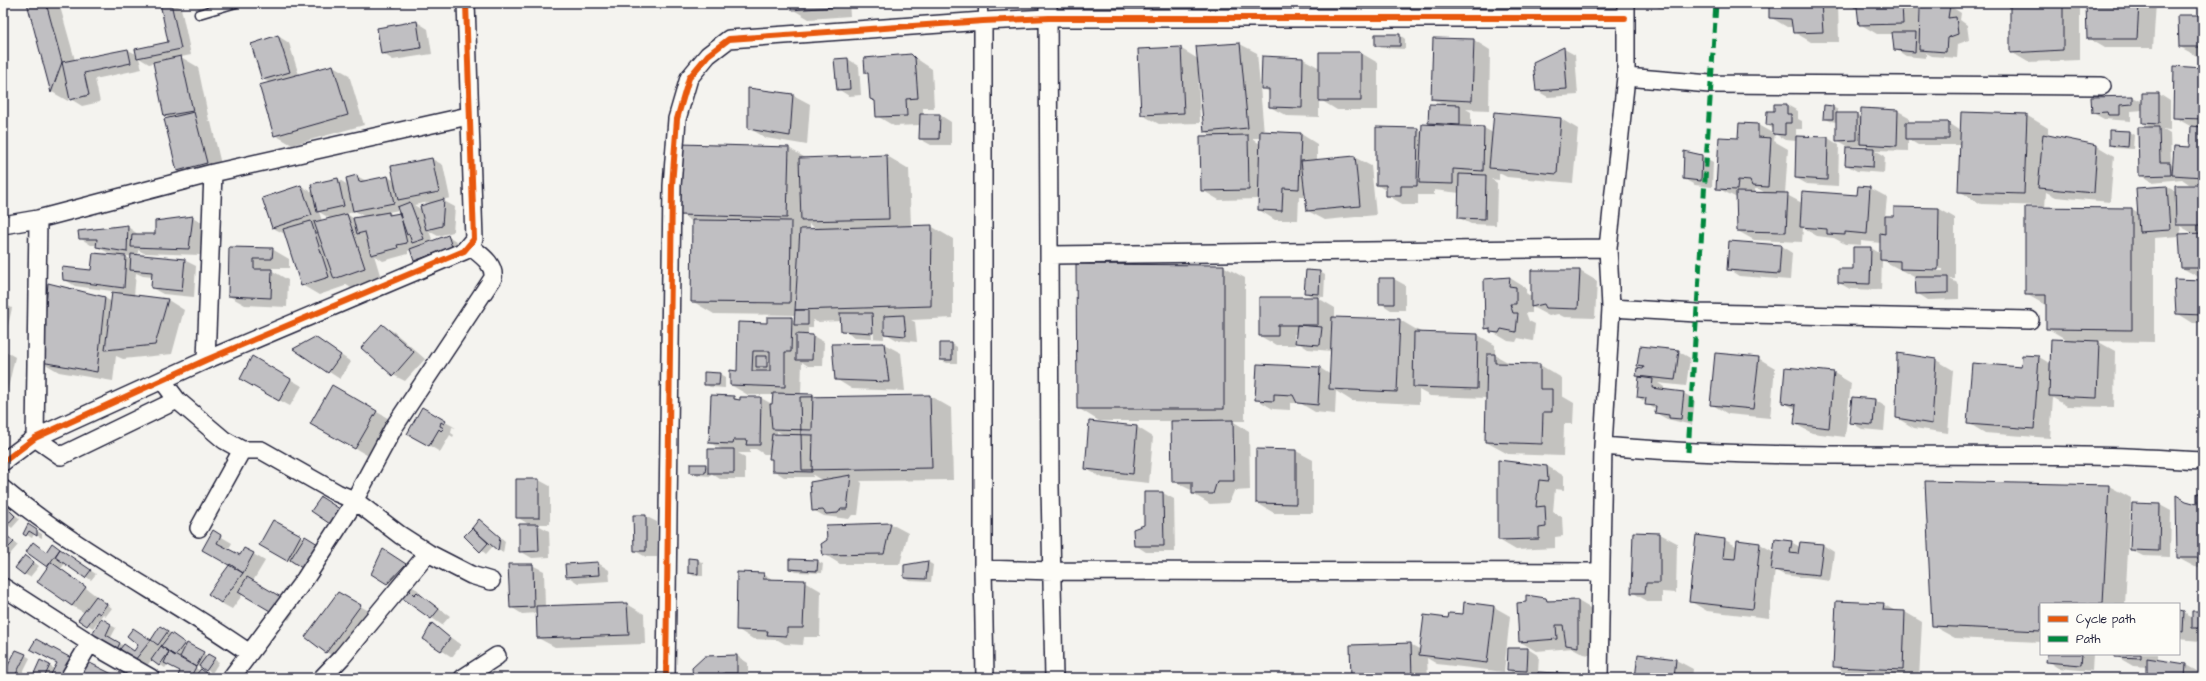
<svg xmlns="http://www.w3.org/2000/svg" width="2206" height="681" font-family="'Architects Daughter',sans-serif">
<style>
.shadow{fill:#0003;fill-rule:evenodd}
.building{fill:#c0bfc2;stroke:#22223b;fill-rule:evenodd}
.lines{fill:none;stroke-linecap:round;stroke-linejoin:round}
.service-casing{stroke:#22223b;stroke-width:11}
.minor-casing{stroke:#22223b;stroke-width:20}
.service{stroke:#fdfcf7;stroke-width:8}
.minor{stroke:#fdfcf7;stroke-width:17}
.quiet{stroke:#00873e;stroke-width:5;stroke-dasharray:10 5;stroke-linecap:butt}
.cycleway-casing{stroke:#fdfcf7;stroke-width:8}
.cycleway{stroke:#e8590c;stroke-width:6}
</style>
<rect width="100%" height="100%" fill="#f4f3ef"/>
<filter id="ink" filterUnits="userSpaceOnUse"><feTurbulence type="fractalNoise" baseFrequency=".025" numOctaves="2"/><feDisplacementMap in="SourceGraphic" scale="8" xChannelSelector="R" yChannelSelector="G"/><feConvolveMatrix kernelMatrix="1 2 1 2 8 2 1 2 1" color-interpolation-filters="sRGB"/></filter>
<g filter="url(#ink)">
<path class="shadow" d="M28,3H59L75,60L128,50L138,55L169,43L161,3H177L175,4L181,8L191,55L181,57L198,67L209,120H207L211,122L223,173L194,180L177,170L170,119L165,116L154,63L149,64L139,58L142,69L95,79L100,102L82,106L69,98L68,101L52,92Z
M384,3H413V4L393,8Z
M792,3H849L850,16L809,19L792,9Z
M1650,3H1707V8H1659Z
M1770,3H1838L1839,42H1811L1794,32L1793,27H1787L1770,17Z
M1855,3H1919V25L1950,6L1961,13L1960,20L1967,25L1969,40L1958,44L1957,58L1932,56L1926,53V58L1906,56L1895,49L1893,34H1877L1860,24L1859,9L1855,7Z
M2011,3H2080V60L2028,62L2011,52Z
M2087,3H2156L2153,48H2105L2088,38Z
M2187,3H2203V6H2193Z
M2203,16V56H2197L2180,47Z
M417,22L428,29L432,54L393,60L382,53Z
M1400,35L1405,39V49L1382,48L1376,45Z
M278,36L289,43L299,75L333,66L349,75L364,125L292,145L275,135L270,83L263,79Z
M1474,40L1490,50L1489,110L1466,109L1471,112V128H1484L1493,133L1494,113L1561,119L1578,129L1573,183L1507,177L1499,173V180L1491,179L1497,183L1496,225L1471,224L1459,218L1460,193L1434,190V195H1418V205H1404L1387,195V191L1377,185L1417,129L1422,132L1434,126L1429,123L1444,105L1432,99Z
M1240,44L1257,53L1264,133L1301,134L1317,144V161L1354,157L1371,166L1376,215L1325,220L1308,211L1306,197H1299L1298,220H1275L1259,210V199L1219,200L1202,190L1215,137L1205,131L1200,73H1198L1200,123L1159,124L1142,115L1180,48L1198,59ZM1252,138H1261V144L1257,142Z
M1564,49L1575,55L1578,95L1548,97L1537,91Z
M1361,53L1378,63V110H1337L1319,99V117L1287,116L1270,107V92L1262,88L1303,59L1320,68Z
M911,55L932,69L934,108H923V115H940L951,122V145H931L920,139V125L894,126L877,116L876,102L871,99L869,74L866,73Z
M848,59L859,66L861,95L849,96L838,89Z
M2203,69V277H2199L2182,268L2180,236L2154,238V342L2097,341L2115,351L2114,407L2067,406L2053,398L2050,438L1985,433L1968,423L2022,368L2039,357L2051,364L2069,341L2047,328V306L2026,294L2043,206L1981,204L1959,191L1961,145H1918L1908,139V151L1875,150L1885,156L1884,173L1857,171L1846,165L1851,148L1837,140V122L1830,121L1824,118L1833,107L1838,110V114H1856L1862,117L1898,111L1909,117V123H1949L1961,131L2026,115L2048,128V136L2097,146L2114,156L2110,202L2056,197L2046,192L2045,208L2132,209L2139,213L2167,187L2177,192L2199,186V185L2189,184L2182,179L2152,182L2140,175L2152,128L2143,123V110L2131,111V121L2104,119L2093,113L2133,97L2143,102L2159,94L2170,101V130L2162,129L2170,134L2171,163L2173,165L2191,148L2192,127L2174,117ZM1854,146H1866L1871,149L1854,148ZM2180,226L2194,234L2181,235Z
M749,89L793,95L810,104L807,145L766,138L749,128Z
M1787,105L1798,111V119L1802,121V129H1796V137L1828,138L1839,145L1838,186L1807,184L1796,178L1797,141L1785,140L1775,134L1774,141L1788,149L1785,194L1802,203L1858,196L1870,188L1887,197L1885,217H1895L1938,208L1955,218V279H1950L1959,284V299L1928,300L1917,293L1916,278L1882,260L1881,290L1850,289L1839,283L1854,270L1871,248L1881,254V243L1861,241V245L1845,244L1834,238L1817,236L1803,228L1802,242L1754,240L1738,231L1737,198L1717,188L1739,139L1740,124L1758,125L1774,134V129L1767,125L1775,112ZM1755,189H1759L1767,194H1755ZM1912,268L1943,269V271L1914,270Z
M2129,132L2134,135L2133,149L2115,148L2110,145Z
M789,148L807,159L887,156L909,169L911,227L931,226L953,239V318L911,320L915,322L917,342L897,340L885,333V320H883L884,339L854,337L842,330V321L817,322L813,320V328H808V336H813L824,342L823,366H808L802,362L801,394L813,395L819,398L930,396L951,408L953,480L860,481L862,483L858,515H852L849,519L824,516L813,510L823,481L813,475V477H784L773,470L771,454H764L756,449H750V453H738L745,457V479H720L711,473L710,476L696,475L691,472L705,465L709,467L724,450L710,443L734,397L740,401L741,398H761L772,404L773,395H748L731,385L768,324L791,318L795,321L796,315L714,314L692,301L693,222L680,214ZM809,224L818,230H809ZM871,321H873L874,338H872ZM777,431L786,436L777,435Z
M1685,152L1702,156L1713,162L1712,187L1695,185L1684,179Z
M432,159L443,165L450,198L442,200L455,207L453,232L438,236L429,231L433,242L448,236L459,243L463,253L426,266L415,260L411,250L408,251V254L383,261L374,255L381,278L351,288L345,284V286L319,295L302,285L285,234L273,228L301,186L314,193L338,179L348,185L357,176L366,181L388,177L395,181ZM429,202L422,210L414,205ZM399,210L400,214L393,215L388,212ZM355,211L365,217L354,219L347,214ZM319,212L331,219L322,221Z
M192,217L204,223L200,255L144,253L138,250V256L184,260L196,266L194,297L163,294L152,288L153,277L143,276L136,273L134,296L168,300L184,310L172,354L123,359L116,356L113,381L59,372L42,362L49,285L105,298L112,302L118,294L119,292L75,286L64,279L92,271L114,256L115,254L109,253L97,247L98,245H91L80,238L79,232L128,227L139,235H157ZM123,255L132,257V260Z
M1730,242L1781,246L1792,253L1790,280L1739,276L1728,269Z
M230,248L272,249L289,259V268H271V270L288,280L287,307L245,305L229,296Z
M1223,266L1245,278V421H1232L1249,431L1250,490L1234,491L1229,503L1210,504L1193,494V491L1173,481L1172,421H1099L1078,408Z
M1532,271H1580L1597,281L1595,318L1564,317L1558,314L1549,316L1532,307V313H1526L1529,321L1535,324L1533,341L1518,338L1516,342L1508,341L1486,328L1510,278L1526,288V293L1532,297Z
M1320,272L1325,275L1324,297L1311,296L1306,293Z
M1394,279L1405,285V310H1391L1380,303Z
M2203,281V323H2193L2177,313Z
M1260,298H1318L1335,308V318L1400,320L1422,333L1478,335L1495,345V355L1511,364L1540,365L1562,378V396L1574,403L1573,424H1564L1563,456L1508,454L1486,442L1487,398L1430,396L1419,390V404L1352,401L1336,391L1335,414L1315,412L1300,403H1290V410L1273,409L1256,399L1320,368L1331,375L1332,351L1308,349L1297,342V334H1294L1295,345H1276L1260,336Z
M3,303L12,308L3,348Z
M382,325L394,332L425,359L405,381L393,375Z
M884,344L901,353L905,391L852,389L836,379Z
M952,344L957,347V363H947L941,360Z
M326,345L351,362L340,379L295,350Z
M3,350L15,357L7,393L3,392Z
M1678,351L1690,358L1686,386L1658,383L1664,387V391L1683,393L1695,399L1692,425L1667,419L1656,413V410L1638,397L1640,377L1637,375L1647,370L1638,365Z
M253,358L302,386L290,406L241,379Z
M1758,358L1775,368L1770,418L1728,414L1711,404Z
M1936,360L1953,370L1948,433L1914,428L1897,418Z
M1786,368L1834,373L1851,383L1845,437L1812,433L1795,424L1797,410L1783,402Z
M720,374L725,377V388L710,387L705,384Z
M332,387L393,421L372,458L311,423Z
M1875,400L1886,407L1884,431L1862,429L1850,422Z
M422,409L456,428L452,427L451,433L454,435L453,437L450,435L440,452L408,433Z
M1137,427L1153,437L1149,483L1103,478L1086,469Z
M1257,450L1296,451L1313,460V513H1274L1257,503Z
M1547,466L1564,476V490L1555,489L1553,512L1562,517L1563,536L1555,537V548L1516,550L1499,540Z
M517,480H539L550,486V524H536L549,531L550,557L532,558L520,551L530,525L517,517Z
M1926,482L2109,486L2131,498L2125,604H2041V642L1955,638L1933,626Z
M1163,493L1174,499L1175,552H1146L1135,545Z
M2203,494V567H2195L2178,558L2186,502L2198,505Z
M3,500L12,507L10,510L20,519L12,528L3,521Z
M2133,504L2160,505L2171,511L2170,557L2143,556L2131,550Z
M645,516L657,522V557H646L635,551Z
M480,520L505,541L503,553L493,546L486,554L465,536Z
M273,521L305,539L299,566L261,545Z
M891,524L908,533L900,564H840L824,554L828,541L827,526Z
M29,526L42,534V538L34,534L32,538L24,533Z
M213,532L232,543L228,550L240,557L245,549L265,561L253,581L297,607L289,620L243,594L232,609L221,603L230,565L203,549Z
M1634,533L1660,534L1677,543L1676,593L1662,592V602H1649L1632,592Z
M7,536L18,545L5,560L3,558V540Z
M1697,536L1725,540L1738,547L1760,544L1774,552L1791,542L1800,547L1823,545L1834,552L1830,581L1784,575L1775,570L1769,618L1707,611L1690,601Z
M33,544L47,552L52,545L96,574L91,580L65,563L61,569L112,608L106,616L103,614L93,628L80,620L85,613L72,606L48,567L27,552Z
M383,551L417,571L399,590L388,583Z
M26,556L39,566L30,577L24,574Z
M698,560L703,563V576H694L689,573Z
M817,561L823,564L822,573L796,572L790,569Z
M928,562L933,565L931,582L910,581L905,578Z
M598,563L609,570L610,581L578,583L567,576Z
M532,565L544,571L545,607L627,604L644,614L645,644L555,647L538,638L537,613L522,614L511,607Z
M763,574L774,580L804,581L821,591L820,637H804L803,645L785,644L778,640L753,639L737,629Z
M407,584L418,590L422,596L450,616L442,625L399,595Z
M1546,599L1552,602L1578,601L1595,611V656L1584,654L1573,648L1536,651L1519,641Z
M1883,604L1897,612H1905L1922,622L1919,678L1850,676L1834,666Z
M360,606L371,612L337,658L326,652Z
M1494,607L1510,616L1504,672L1437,664L1427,658L1428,678H1352L1410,644L1421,650L1463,615Z
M2179,612L2184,613L2193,618L2203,612V633L2200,631V641L2179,639Z
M101,620L116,628L110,639L135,651L143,636L154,643L166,630L187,645L219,662L212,673L202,667L201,670L210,677L209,678H179L181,671L168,664L165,668L152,659L147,666L94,634ZM182,657L200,668L199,670L180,659Z
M432,624L461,645L452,657L441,650Z
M36,640L77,678H34L41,662L55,669L58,663Z
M1528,649L1539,656L1538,673L1577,675L1581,678L1519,676L1508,670Z
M2048,654H2093L2092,671L2058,668L2047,661Z
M2116,654H2158V660L2186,665L2202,674L2201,664H2203V678H2148V667L2133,666L2116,656Z
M25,655L30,658L20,678H15L6,673Z
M737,656L748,663V678H694Z
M1676,660L1693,669L1692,678H1636Z"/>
<path class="building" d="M27,3H46L62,62L51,93Z
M160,3H171L181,49L137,58L135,49L168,42Z
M791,3H833L834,7L791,10Z
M1769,3H1821L1823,32L1793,33L1791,19L1769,18Z
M1854,3H1902L1903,24L1859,25L1857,7H1854Z
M2010,3H2063V50L2010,53Z
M2086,3H2139L2137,39H2087Z
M1950,5L1948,18L1956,17L1958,34L1947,38L1946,52L1919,50L1920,7Z
M2178,15H2203V47H2179Z
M417,21L421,48L381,54L377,28Z
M1892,32H1916L1915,52L1894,50Z
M1375,34H1400V46H1375Z
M278,35L290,72L262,80L251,44Z
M1433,38L1474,39L1472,101L1431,99Z
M1240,43L1248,128L1204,132L1196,46Z
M1181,47L1184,113L1141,115L1138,49Z
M1564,47L1567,89L1536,91L1533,62Z
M128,49L131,63L84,73L89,95L70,100L62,62Z
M1319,52H1361V101H1319Z
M911,54L915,58L918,98L906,99L907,116L876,117L875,101L870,99L868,73H865L864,58Z
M181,56L193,111L164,116L153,62Z
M1262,56L1303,58L1302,108L1269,107V89H1261Z
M848,58L850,89L837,90L834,59Z
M333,65L348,115L274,136L259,85Z
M2174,66L2203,68V119L2173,118Z
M748,88L793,94L790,136L748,129Z
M2142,93H2159V124L2142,123Z
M2133,96V104L2120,105V115H2108L2107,112L2092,113L2091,97Z
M1429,104L1460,105V125L1428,123Z
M1774,104H1787V114H1791V123H1785V135L1773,134V125H1766L1767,111H1774Z
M1824,105L1833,106V119H1823Z
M1861,108L1898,110L1897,146L1860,144Z
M194,112L207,163L177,171L164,119Z
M1494,112L1561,118L1557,174L1489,168Z
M1961,112L2027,114L2024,194L1958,192Z
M1836,113H1857V140L1836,141Z
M920,114H940L939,139H919Z
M1906,122H1949V139H1906Z
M1739,123L1758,124V137L1771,138L1768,187L1752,186L1750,181L1738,180L1737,190L1716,189L1719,137L1738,138Z
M1422,124L1484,127L1483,171L1453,169V184L1419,183Z
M2191,126L2203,127V177L2172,175L2174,146L2190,147Z
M1376,127L1418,128L1417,186H1401V196H1386V185H1376Z
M2138,127H2159L2160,162H2170L2171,175L2139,176Z
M2109,130L2129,131L2128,147L2109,145Z
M1260,131L1301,133L1299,189L1283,188L1282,211L1258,210Z
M2043,134L2097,145L2094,193L2038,188Z
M1248,135L1249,190L1201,191L1200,136Z
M1796,136L1828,137L1827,180L1795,178Z
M680,144L789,147L787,218L679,215Z
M1846,147L1874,148L1873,167L1845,165Z
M1684,151L1702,155L1701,181L1683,179Z
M887,155L889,219L801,221L799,158Z
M1355,156L1360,206L1307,211L1301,161Z
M432,158L439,192L398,200L391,166Z
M1459,174L1486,175L1485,219L1458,218Z
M357,175L359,182L388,176L394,203L353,211L346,178Z
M338,178L344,206L317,212L311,184Z
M301,185L312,215L272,228L262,198Z
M2175,185H2203V225H2176Z
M1858,186L1870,187L1867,234L1845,232V235L1827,234V229L1800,227L1802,191L1857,195Z
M2167,186L2170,230L2139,232L2136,188Z
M1736,192L1788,193L1786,232L1737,231Z
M444,199L442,226L426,230L420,206Z
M410,202L424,239L412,243L409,234L407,235L397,207Z
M1894,207L1939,208L1938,270L1900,269V261L1880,260V233L1885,234V216H1894Z
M2025,207L2132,208V330L2046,329V295H2025Z
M389,212V215L400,213L407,243L397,245L398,248L371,255L365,232L357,234L353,218Z
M347,214L365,268L334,279L314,222Z
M193,216L189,249L131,247L132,234H155V221Z
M692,220L791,221L790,303L691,302Z
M311,221L329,277L301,286L283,229Z
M128,225L127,252L96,247L97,239H79L78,231Z
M932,225L931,306L795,310L800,229Z
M2203,233V268H2181L2179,234Z
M448,235L452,247L414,261L410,249Z
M1729,241L1781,245L1779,274L1727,270Z
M229,247L273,248L272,259H254V269H272L271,298L228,296Z
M1853,247H1871L1870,284L1838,283V269H1853Z
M93,253L126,256L124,288L63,280L62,267L91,270Z
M131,254L185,259L182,291L151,288L152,272L130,270Z
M1076,264L1224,265V409H1077Z
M1306,270L1320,271L1319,294L1304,293Z
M1531,270H1580L1578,309L1546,308L1544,304L1531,307Z
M1510,277L1509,286L1516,287V304H1510L1513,313H1518L1516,332L1501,329L1499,333L1490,332V328L1485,329L1484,279Z
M1915,277H1948V293L1916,294Z
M1379,278H1394V304H1379Z
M2174,279L2203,280V315L2176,314Z
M48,283L105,297L97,372L41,362Z
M112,292L168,299L155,345L105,350Z
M1259,297H1318V325H1278V336H1259Z
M795,310H808V325H794Z
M840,313H872L873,333L841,331Z
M904,315L906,336L884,334V316Z
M767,317H792L791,352H785V387L730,385V370L737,371L738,322L767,323ZM753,351H770V371H752Z
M1332,317L1400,319L1397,392L1329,389Z
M382,324L414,352L393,376L361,348Z
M1297,325L1322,327L1320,345L1295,343Z
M1414,332L1478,334L1477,389L1413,387Z
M796,334L813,335L812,360H796Z
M315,337L341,355L328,373L293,349Z
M2051,339L2099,341L2097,398L2049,396Z
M884,343L889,382L835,380L832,344Z
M940,343H952V360H940Z
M1640,346L1679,350L1675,380L1636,376L1637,368L1643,369L1644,367L1637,366Z
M1715,353L1759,357L1753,409L1710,405Z
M1897,353L1936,359L1932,424L1896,418Z
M1487,354H1495V363L1540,364V389H1552V412H1543L1542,444L1485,442Z
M2022,355L2039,356L2034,429L1967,424L1972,363L2021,367Z
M252,356L291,379L279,401L240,379Z
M756,356H767V367H756Z
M1257,364L1320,367L1318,405L1297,403L1293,395L1274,394V401L1255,400Z
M1785,367L1834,372L1829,428L1794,424L1796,405L1782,403Z
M704,372L720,373L719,385H704Z
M1639,377L1653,379L1652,388L1684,392L1681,419L1669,418V415L1655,413L1656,406L1645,405L1646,398L1637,397Z
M332,385L377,411L355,449L310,424Z
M773,393L813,394L812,430L772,429L770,404H772Z
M711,395L734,396V399L740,400V397H761L760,445H746L747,440H734L733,444L709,443Z
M930,395L932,468L802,470L800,397Z
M1852,397L1875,399L1873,425L1849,423Z
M422,407L446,421L444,424L441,422L440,426L444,428L441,431L439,429L429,446L407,434Z
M1233,420L1234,481H1217L1213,494H1192V482H1172L1171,421Z
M1089,421L1137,426L1133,474L1085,469Z
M772,434L813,435L812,472L772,471V459H769Z
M708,449H734V473H708Z
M1256,449L1296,450V504L1256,503Z
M1498,460L1547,466L1548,481L1539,480L1536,507L1545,506L1546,527L1539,528V539L1498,540Z
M690,464H706L705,473H690Z
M851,475L847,509H841L838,513L826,514L823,510L812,511L810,482Z
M516,479H539V518H516Z
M1925,481L2109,485L2103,604H2041V631L1932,626Z
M1144,492H1163L1164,546H1134L1133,529L1144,525Z
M2197,493H2203V558H2177L2176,495L2186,501L2197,504Z
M321,497L343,511L333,526L311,511Z
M2132,503L2160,504L2159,551L2130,550Z
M5,506L15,516L6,526L3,523V508Z
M633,515H646V551H634Z
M479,519L500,537L498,551L472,528Z
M273,520L301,535L287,561L259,545Z
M891,523L884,554L823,555L821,544L827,540L826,525Z
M28,524L37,530V536L29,531L26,536L23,534Z
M519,524H538L539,551L519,552Z
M472,528L488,543L480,552L464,536Z
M213,530L221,535L217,543L240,555L244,548L254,553L243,573L202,550Z
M1633,532L1660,533V583H1646L1645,593H1631Z
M6,535L14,542L3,553V538Z
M1696,535L1725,539L1723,558L1735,559L1737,540L1760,543L1753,609L1689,602Z
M305,536L318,544L302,568L290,560Z
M1775,539L1792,541L1790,553L1798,554L1800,542L1823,544L1819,575L1771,570Z
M33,542L46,552L52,543L60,549L47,567L26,552Z
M60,549L91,570L85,578L55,557Z
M383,549L406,564L387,584L371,574Z
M25,555L34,562L24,575L15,568Z
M688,558L698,559V574L688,573Z
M789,559L818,560L817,571L789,569Z
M928,561L926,579L904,578V565Z
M51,562L86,587L72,606L37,582Z
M598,562L599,575L566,577L565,564Z
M230,564L243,573L221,603L208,594Z
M508,564H533L534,607L510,608Z
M737,572L764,573L763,579L805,580L803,628H787V636L767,635L768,631L736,630Z
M247,577L286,600L277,615L238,592Z
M411,586L410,591L414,595L417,592L439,609L431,619L397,595Z
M338,592L361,605L326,653L305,637Z
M1526,595L1546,598L1547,601L1578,600V647L1566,645L1563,625H1556L1557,639L1519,642L1517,603L1526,602Z
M96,596L107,604L100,614L97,612L87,626L78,620Z
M1836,601L1884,603L1883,610L1905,611L1903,670L1833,667Z
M1464,602L1494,606L1487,663L1419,655L1424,615L1448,618L1449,613L1463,614Z
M627,603L629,635L537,638L536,606Z
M2179,611L2184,612L2183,632L2179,631Z
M2192,611H2203V628H2192Z
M101,618L111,624L106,635L120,643L117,649L92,634Z
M432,623L450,638L441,651L423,639Z
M160,626L168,631L158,645L151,640Z
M133,628L151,640L135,660L120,649L124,644L134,651L138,645L127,636Z
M171,633L185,643L175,656L161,646Z
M36,639L73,659L63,678H49L57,663L30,649Z
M187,643L204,652L196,667L180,657Z
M1411,643L1412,678H1351L1350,645Z
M161,646L169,652L159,666L151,660Z
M1508,648H1528L1527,671L1507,670Z
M16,650L26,654L14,678L4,673Z
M169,652L196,667L190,678H177L180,671L164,663Z
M208,654L215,658L206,671L199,666Z
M1638,654L1676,659L1674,678H1635Z
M2047,654H2082L2081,665L2046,662Z
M2115,654H2141V658L2115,657Z
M737,655V673H724L719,678H693L692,668L705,656Z
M2147,658L2186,664L2185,678H2147Z
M40,660L50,665L44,678H32Z
M88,662L120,678H86L81,676Z
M201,669L206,673L202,678H193Z
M1538,672L1577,674V678H1538Z
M2043,674L2070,678H2043Z"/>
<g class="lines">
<defs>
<path id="service" d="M199,14L236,3
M983,21V3"/>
<path id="minor" d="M1048,3L1050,487L1054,678
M983,21V569L985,678
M1626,77L1710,84L2102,86
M38,219L35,438L61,456L177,400
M3,225L38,219L213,173L468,116
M1050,255L1608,248
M1611,308L1697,313L2030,320
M206,360L213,173
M162,380L177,400L224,440L242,450H261L337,493L354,500L400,535L428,553L342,657L322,678
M1603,446C1763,460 1923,453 2082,456C2123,456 2163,459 2203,461
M3,462L35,438L206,360L464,251L474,239L466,3
M3,489C79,553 168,596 249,653
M199,528L242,450
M428,553L471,575L491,581
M983,569L1053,571L1600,572
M3,587L90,643L151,678
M69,678L90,643
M231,678L305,579L348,512L394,427L493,278C495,263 479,254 470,246
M463,678L497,656
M666,678L672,186L677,119L689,78L708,55L729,39L983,21L1049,18H1625
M1599,678L1603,446L1611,308L1608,248L1626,77V3"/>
</defs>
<use href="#service" class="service-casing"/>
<use href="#minor" class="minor-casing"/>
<use href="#service" class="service"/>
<use href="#minor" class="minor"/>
<path class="quiet" d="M1688,452L1716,3"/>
<defs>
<path id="cycleway" d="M3,462L35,438L206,360L464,251L474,239L466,3
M666,678L672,186L677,119L689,78L708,55L729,39L983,21L1049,18H1625"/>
</defs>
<use href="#cycleway" class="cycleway-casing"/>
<use href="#cycleway" class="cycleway"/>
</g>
</g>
<rect width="2206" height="681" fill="none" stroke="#fdfcf7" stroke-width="16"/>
<rect x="8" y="8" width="2190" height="665" fill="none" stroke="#22223b" stroke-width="1.5" filter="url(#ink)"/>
<rect x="2040" y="603" width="140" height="52" fill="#fdfcf7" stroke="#a5a5ac"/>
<rect x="2048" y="616" width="20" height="6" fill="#e8590c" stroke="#a5a5ac"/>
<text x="2076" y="623" font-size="12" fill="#22223b">Cycle path</text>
<rect x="2048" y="636" width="20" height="6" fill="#00873e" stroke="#a5a5ac"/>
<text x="2076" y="643" font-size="12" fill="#22223b">Path</text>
</svg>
